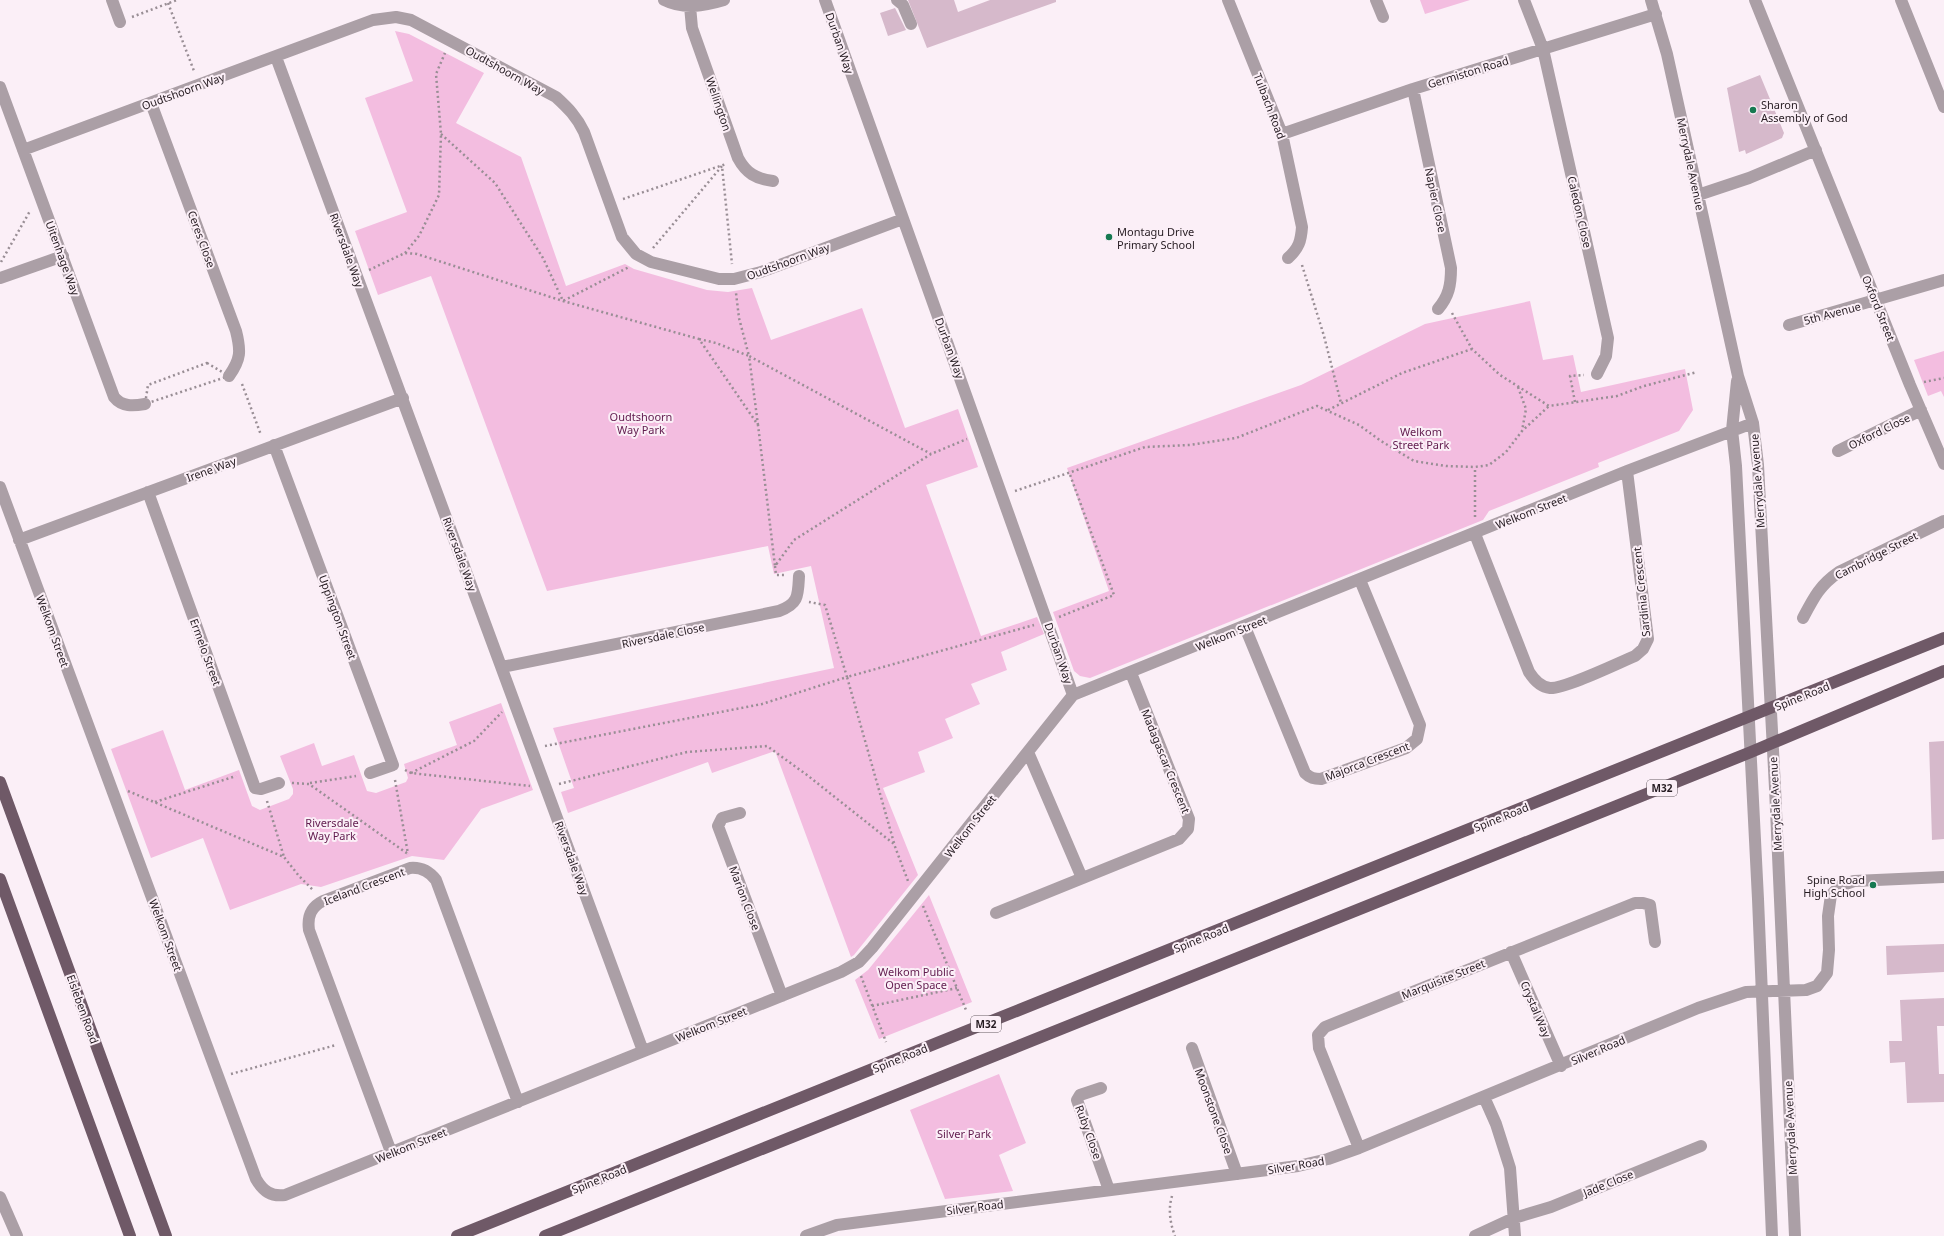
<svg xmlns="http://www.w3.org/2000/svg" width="1944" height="1236" font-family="'Noto Sans',sans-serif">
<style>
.green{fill:#f3bde0}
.building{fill:#d6b9cb}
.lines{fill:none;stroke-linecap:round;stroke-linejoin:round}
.path{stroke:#998e95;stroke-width:2.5;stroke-dasharray:2 3;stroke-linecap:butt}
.minor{stroke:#ab9fa6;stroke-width:12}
.major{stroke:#6f5967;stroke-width:12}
.poi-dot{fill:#167951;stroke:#fbeff7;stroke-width:1.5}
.labels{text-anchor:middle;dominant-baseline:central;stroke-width:4;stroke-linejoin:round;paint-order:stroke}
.shield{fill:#fbeff7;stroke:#655b61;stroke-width:1}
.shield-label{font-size:10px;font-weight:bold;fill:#251b21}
.street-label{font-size:11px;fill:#251b21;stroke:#fbeff7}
.poi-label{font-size:11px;fill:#251b21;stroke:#fbeff7;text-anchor:start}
.park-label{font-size:11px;fill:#601a4d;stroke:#fbeff7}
</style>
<rect width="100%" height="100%" fill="#fbeff7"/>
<path class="green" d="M1420,0H1470L1425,14Z
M395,31L409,34L484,73L456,123L521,157L566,286L625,264L634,269L707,290L728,292L752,288L771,340L862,308L905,428L958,409L978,467L926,485L981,636L1037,617L1044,634L1001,652L1007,670L971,684L980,704L945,719L953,738L918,752L925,772L883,788L918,875L854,955L851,957L775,751L712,773L708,762L568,813L561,792L574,788L553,728L834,668L811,566L774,574L768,546L547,591L431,276L378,295L355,231L407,212L365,98L413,81Z
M1530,301L1543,360L1573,355L1581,392L1685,369L1693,410L1679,431L1598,463L1599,467L1489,511L1483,520L1090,678L1080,676L1074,671L1053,612L1109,591L1067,468L1301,385L1425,324Z
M1944,351V397L1941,391L1928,396L1914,360Z
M501,703L533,790L481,809L444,860L412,856L321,887L301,884L230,910L203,838L151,858L111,749L163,730L185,790L239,770L252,806L260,810L289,799L293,794V789L280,756L314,743L322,766L354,755L367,791L376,793L406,782L408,778L404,764L457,745L449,722Z
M929,895L972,1002L879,1039L855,980L868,970Z
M999,1074L1026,1143L999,1155L1013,1191L945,1199L910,1110Z"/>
<path class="building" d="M908,0H954L958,12L990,0H1056V2L927,48Z
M895,8L906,30L888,36L880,13Z
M1760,75L1784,133L1782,138L1746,154L1745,150L1739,152L1727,88Z
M1944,741V839L1932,840L1929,742Z
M1944,944V972L1887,975L1886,946Z
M1944,998V1026H1937L1939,1074H1944V1102L1907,1103L1905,1062L1890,1063L1889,1041H1902L1900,1000Z"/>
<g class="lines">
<path class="path" d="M168,3L194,71
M132,17L177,0
M441,134L495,183L543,258L563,301L629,267
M623,199L726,164
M653,248L722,166L732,264
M405,253L419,236L439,195L441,134L436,74L445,53
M1,262L30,211
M1302,265L1324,336L1341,403
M369,270L405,253L417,254L563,301L699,339L758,425L775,566L794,540L931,454L967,439
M1452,313L1472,349L1500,375L1549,406L1617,396L1644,386L1697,372
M699,339L716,343L749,356L739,318L736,293
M207,363L229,376L145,404L148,385Z
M1924,382L1944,378
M242,384L261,435
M1518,387L1526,409L1522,431
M1575,402L1570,376L1584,375
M1328,410L1402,373L1472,349
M758,425L749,356L931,454
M1015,491L1145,447L1190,445L1236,438L1317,406L1359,425L1381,441L1414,461L1446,466L1475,467L1489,465L1506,452L1522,431L1549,406
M1475,517V467
M775,566L776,575H786
M1059,617L1114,595L1069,472
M545,746L762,704L847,677L825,605L809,602
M405,770L411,773L530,786
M411,773L474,741L502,712
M395,780L408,854
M292,783L309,784L408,854
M310,783L356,776
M559,784L687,752L767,746L807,775L894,844L908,881
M128,791L284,857L299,876L313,890
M267,801L284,857
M155,802L236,776
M894,843L847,677L1034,625
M923,906L966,1010
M861,976L886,1042
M872,1006L957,988
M231,1074L336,1045
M1172,1196C1168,1209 1170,1223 1175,1236"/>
<path class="minor" d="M112,0L120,22
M664,0C684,10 704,6 724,0
M825,0L1073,695
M897,0L903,5L911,24
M1228,0L1282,134L1302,227C1301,241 1299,248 1288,258
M1376,0L1383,17
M1524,0L1543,49L1608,338L1606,356L1597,374
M1651,0L1667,54L1738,376L1753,423L1758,465L1775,788L1795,1236
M1755,0L1910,385L1944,464
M1901,0L1944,107
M690,6L692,28L738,158C746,173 756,179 773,181
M276,57L643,1051
M0,87L114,397C122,407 133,406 145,404
M1413,89L1451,268C1451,285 1449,296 1438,309
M151,103L236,331C241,351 241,359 229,376
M1282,134L1413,89L1656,14
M23,150L373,20L396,17L411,20L556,97C568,108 577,117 584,132L622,237L636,254L651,262L719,279H734L761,272L903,219
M1698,195L1749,178L1816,150
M0,278L63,256
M1789,325L1944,280
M1737,381L1732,430L1736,466L1758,899L1772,1236
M274,445L393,765L370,773
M1838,451L1921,410
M0,487L256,1179C263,1191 271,1197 285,1195L841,972L859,962L872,948L1073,695L1627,471L1753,423
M148,492L255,788L261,789L279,783
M1475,534L1529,672C1534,680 1540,687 1550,688C1565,689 1618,663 1635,656L1643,649L1648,639L1627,471
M19,540L403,398
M1803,618C1814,597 1820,585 1839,572L1944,521
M1245,627L1305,773C1310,778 1314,779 1321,779L1406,748L1417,739L1420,725L1360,580
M502,667L779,611C799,604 798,595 799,576
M1028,752L1082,878
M740,813L722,818L718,826L782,996
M996,913L1179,839L1188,829L1189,819L1131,673
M1511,952L1561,1066
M1192,1048L1237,1174
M1101,1088L1080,1095L1077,1100L1109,1190
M1484,1097L1496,1124L1510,1168L1515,1236
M1359,1148L1319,1048L1318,1035L1325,1027L1635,903H1643L1650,905L1655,942
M391,1152L309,930C307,916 311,907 323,901L410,868C421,867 429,871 436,880L518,1102
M0,1197L17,1236
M806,1236L837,1225L1298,1166L1328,1159L1359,1148L1698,1008L1746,992L1806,990L1817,986L1827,973L1829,950L1828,916L1831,895L1840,886L1854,881L1944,877
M1475,1236L1514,1218L1551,1207L1701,1146"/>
<path class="major" d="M0,782L166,1236
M0,879L130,1236
M457,1236L1944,638
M545,1236L1751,752L1944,671"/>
</g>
<g class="poi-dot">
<circle cx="1753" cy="110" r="4"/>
<circle cx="1109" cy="237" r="4"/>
<circle cx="1873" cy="885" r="4"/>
</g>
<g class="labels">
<g class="shield">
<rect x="1647" y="780" width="30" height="16" rx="3"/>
<rect x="971" y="1016" width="30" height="16" rx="3"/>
</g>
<g class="shield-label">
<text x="1662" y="788">M32</text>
<text x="986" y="1024">M32</text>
</g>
<g class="street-label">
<text transform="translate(840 43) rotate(71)">Durban Way</text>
<text transform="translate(505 70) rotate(29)">Oudtshoorn Way</text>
<text transform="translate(1468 72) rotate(-17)">Germiston Road</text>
<text transform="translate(183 91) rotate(-20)">Oudtshoorn Way</text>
<text transform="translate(719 104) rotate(71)">Wellington</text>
<text transform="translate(1270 106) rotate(69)">Tulbach Road</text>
<text transform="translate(1691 164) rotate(78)">Merrydale Avenue</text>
<text transform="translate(1436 200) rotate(78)">Napier Close</text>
<text transform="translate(1580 212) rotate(77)">Caledon Close</text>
<text transform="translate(202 239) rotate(70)">Ceres Close</text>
<text transform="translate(347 250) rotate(70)">Riversdale Way</text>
<text transform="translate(63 258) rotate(70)">Uitenhage Way</text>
<text transform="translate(788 261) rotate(-20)">Oudtshoorn Way</text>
<text transform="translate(1879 308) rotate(68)">Oxford Street</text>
<text transform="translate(1832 313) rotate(-15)">5th Avenue</text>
<text transform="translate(950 348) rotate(70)">Durban Way</text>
<text transform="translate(1879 431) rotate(-26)">Oxford Close</text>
<text transform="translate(211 469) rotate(-20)">Irene Way</text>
<text transform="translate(1757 481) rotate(-94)">Merrydale Avenue</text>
<text transform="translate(1531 511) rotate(-22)">Welkom Street</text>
<text transform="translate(460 554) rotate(70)">Riversdale Way</text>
<text transform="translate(1876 555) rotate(-27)">Cambridge Street</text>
<text transform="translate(1641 592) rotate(-96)">Sardinia Crescent</text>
<text transform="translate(338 617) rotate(70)">Uppington Street</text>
<text transform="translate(53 631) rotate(70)">Welkom Street</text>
<text transform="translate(1231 633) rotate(-22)">Welkom Street</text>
<text transform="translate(663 635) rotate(-12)">Riversdale Close</text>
<text transform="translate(206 652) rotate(70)">Ermelo Street</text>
<text transform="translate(1059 653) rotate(71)">Durban Way</text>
<text transform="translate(1802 696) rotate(-22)">Spine Road</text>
<text transform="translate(1166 761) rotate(68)">Madagascar Crescent</text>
<text transform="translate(1367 761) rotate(-21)">Majorca Crescent</text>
<text transform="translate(1775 804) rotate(-93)">Merrydale Avenue</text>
<text transform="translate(1501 817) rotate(-22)">Spine Road</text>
<text transform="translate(970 826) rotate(-52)">Welkom Street</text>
<text transform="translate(572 858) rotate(70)">Riversdale Way</text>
<text transform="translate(364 886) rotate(-21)">Iceland Crescent</text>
<text transform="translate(745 898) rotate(69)">Marion Close</text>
<text transform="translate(166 935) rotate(70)">Welkom Street</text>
<text transform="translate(1201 938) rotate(-22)">Spine Road</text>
<text transform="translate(1443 979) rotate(-22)">Marquisite Street</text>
<text transform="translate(83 1009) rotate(70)">Eisleben Road</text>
<text transform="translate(1536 1009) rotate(67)">Crystal Way</text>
<text transform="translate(711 1024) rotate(-22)">Welkom Street</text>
<text transform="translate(1598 1050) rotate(-23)">Silver Road</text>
<text transform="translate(900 1058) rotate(-22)">Spine Road</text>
<text transform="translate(1214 1111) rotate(70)">Moonstone Close</text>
<text transform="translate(1790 1128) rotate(-93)">Merrydale Avenue</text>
<text transform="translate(1089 1132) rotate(70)">Ruby Close</text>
<text transform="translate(411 1145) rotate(-22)">Welkom Street</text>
<text transform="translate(1296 1165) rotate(-10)">Silver Road</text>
<text transform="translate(599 1179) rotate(-22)">Spine Road</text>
<text transform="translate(1608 1183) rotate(-22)">Jade Close</text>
<text transform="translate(975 1207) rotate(-7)">Silver Road</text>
</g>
<g class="poi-label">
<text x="1761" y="104">Sharon<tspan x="1761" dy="13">Assembly of God</tspan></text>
<text x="1117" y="231">Montagu Drive<tspan x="1117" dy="13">Primary School</tspan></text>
<text x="1865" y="879" text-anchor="end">Spine Road<tspan x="1865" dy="13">High School</tspan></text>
</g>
<g class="park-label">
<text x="641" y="416">Oudtshoorn<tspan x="641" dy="13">Way Park</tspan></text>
<text x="1421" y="431">Welkom<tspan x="1421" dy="13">Street Park</tspan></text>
<text x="332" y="822">Riversdale<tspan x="332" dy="13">Way Park</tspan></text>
<text x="916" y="971">Welkom Public<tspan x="916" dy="13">Open Space</tspan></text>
<text x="964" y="1133">Silver Park</text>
</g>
</g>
</svg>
